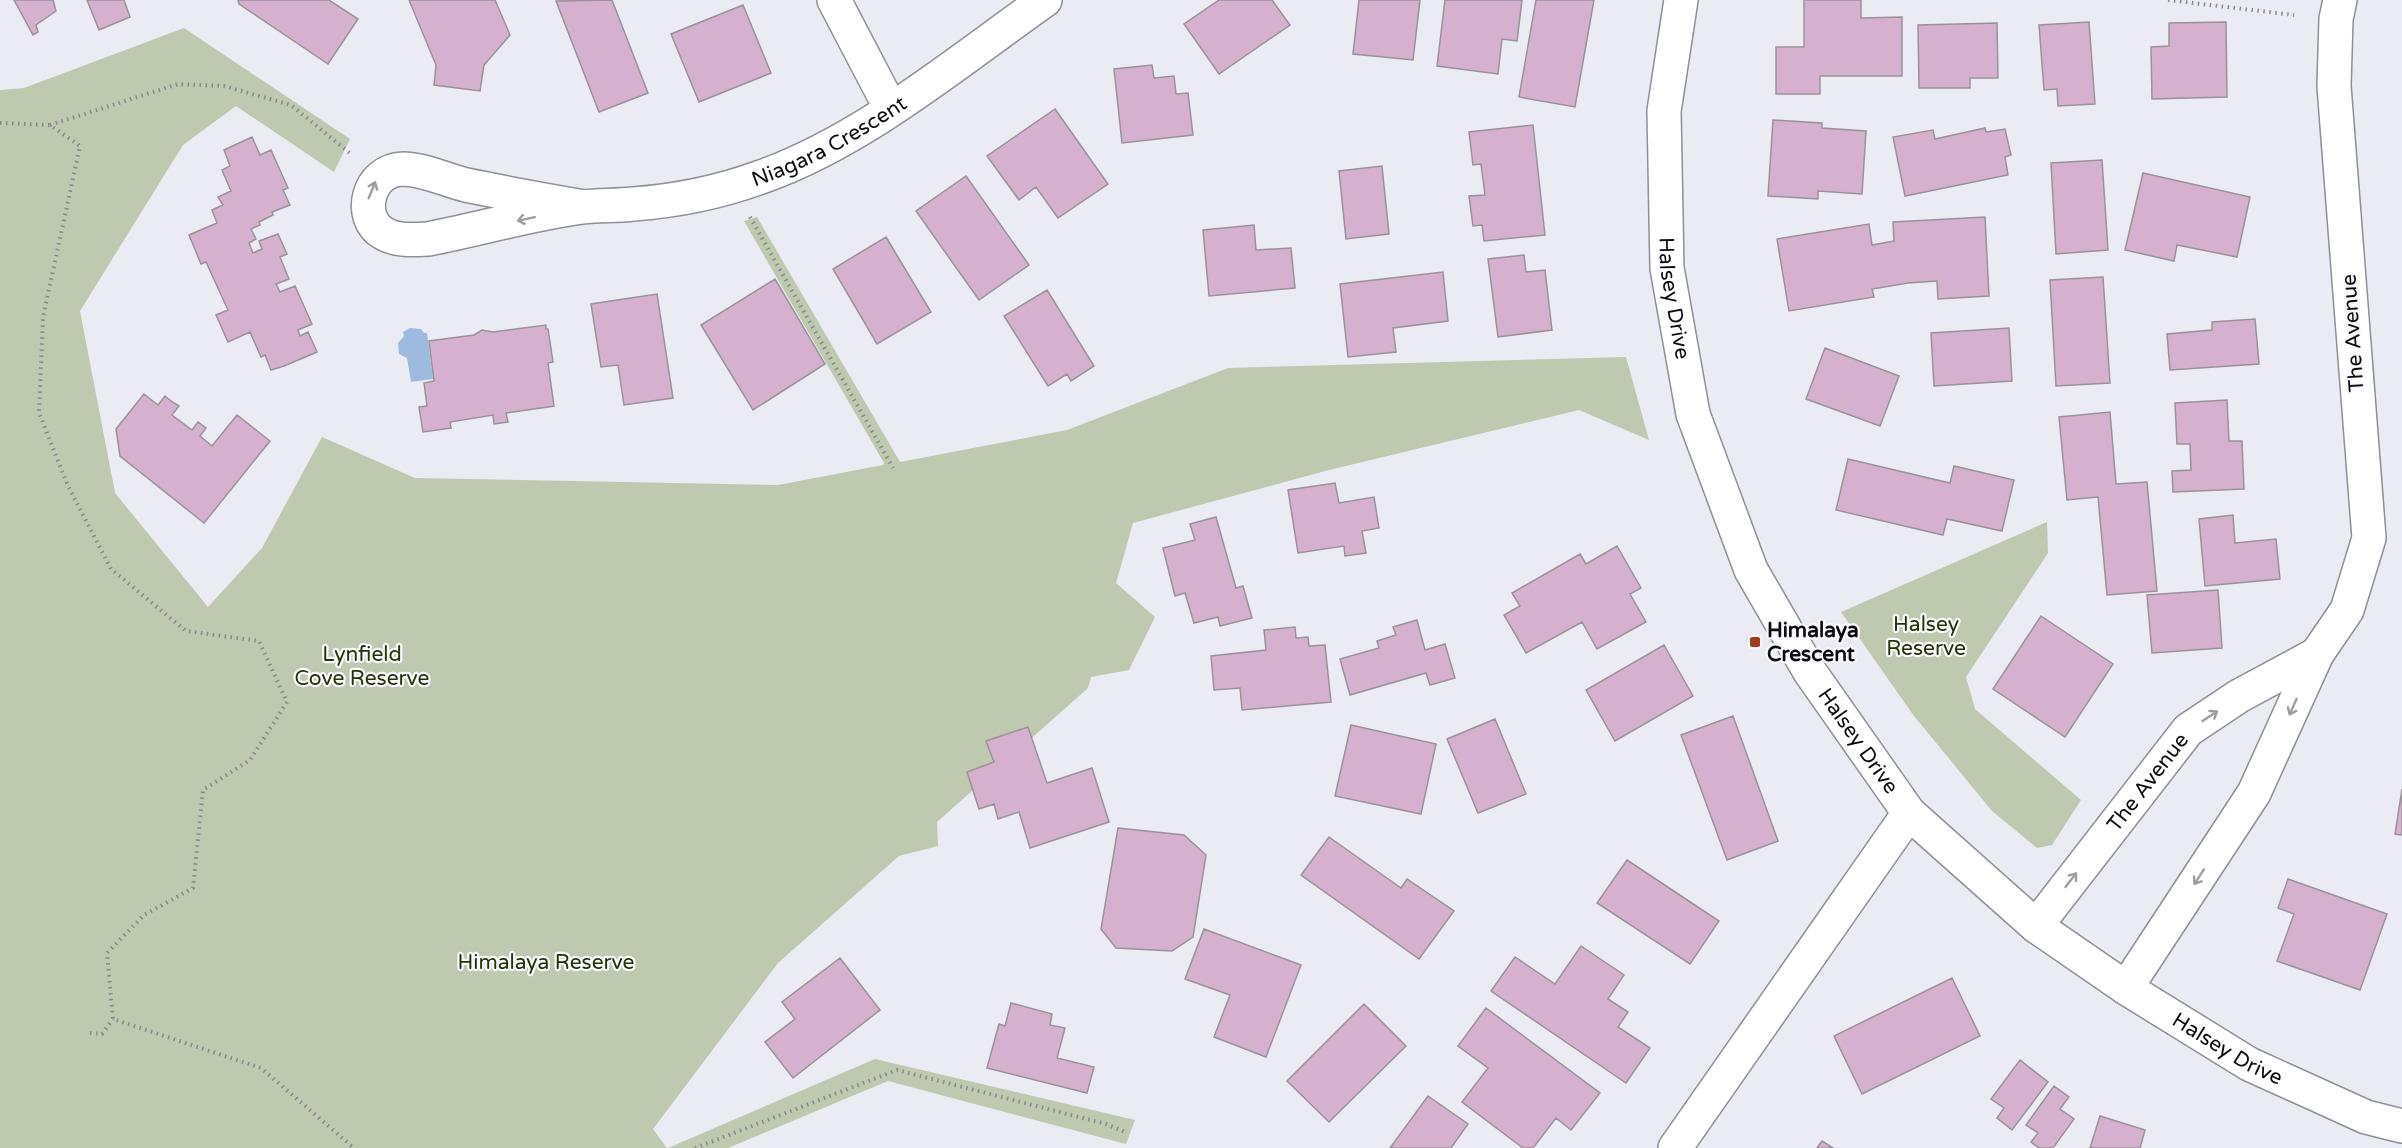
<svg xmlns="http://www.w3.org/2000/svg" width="2402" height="1148" font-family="'Varela Round',sans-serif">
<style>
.green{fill:#bec9af}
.water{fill:#9ebbdf}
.building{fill:#d6b0cf;stroke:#9a9298;stroke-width:1.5}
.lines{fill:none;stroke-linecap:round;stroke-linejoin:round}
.street-casing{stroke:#8e8f97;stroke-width:36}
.secondary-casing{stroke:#8e8f97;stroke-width:36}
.path{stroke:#88888e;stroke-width:4;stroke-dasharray:1.5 4.5;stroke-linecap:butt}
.street{stroke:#fff;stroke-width:33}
.secondary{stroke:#fff;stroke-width:33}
.oneway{stroke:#9e9e9f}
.poi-dot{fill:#a23b19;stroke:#f8f8fe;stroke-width:2}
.labels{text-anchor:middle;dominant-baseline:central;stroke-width:4.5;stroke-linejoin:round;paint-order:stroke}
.street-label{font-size:21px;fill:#0c0c0f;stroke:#f8f8fe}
.park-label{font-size:21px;fill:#253403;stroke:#f8f8fe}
.poi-label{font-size:21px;font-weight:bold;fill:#0c0c0f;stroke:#f8f8fe;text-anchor:start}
</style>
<rect width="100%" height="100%" fill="#ebebf4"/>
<path class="green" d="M184,28L350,139L334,172L236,106L183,145L80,311L115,493L208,607L262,548L322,437L415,478L778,485L883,465L884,463L744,221L757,217L900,462L1067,430L1228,368L1626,357L1649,440L1579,410L1329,470L1133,523L1116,583L1155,617L1129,670L1091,677L1088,688L937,822L938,846L899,856L778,963L653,1129L667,1148H0V90L24,88Z
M2047,522L2048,553L1966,677L1975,709L2081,800L2052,845L2037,848L1992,811L1914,716L1841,612Z
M875,1059L1135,1120L1126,1144L888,1081L728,1148H668Z"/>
<path class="water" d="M410,328L421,329L424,333H427L433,379L411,382L407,358L399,354L398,343L404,336L403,332Z"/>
<path class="building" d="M14,0H53L56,11L36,25L38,32L33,35Z
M87,0H124L130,17L99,30Z
M238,0H329L358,19L328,64L239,4Z
M409,0H495L510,35L484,65L480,91L434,85L436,65Z
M612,0L648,93L599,112L556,1Z
M1219,0H1272L1290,25L1219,74L1184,24Z
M1359,0H1420L1413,60L1353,54Z
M1445,0H1522L1517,41L1502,39L1498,74L1437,66Z
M1536,0H1594L1575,107L1519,97Z
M1804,0H1861V18L1902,17V76H1820V94H1776V47H1804Z
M743,5L771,73L699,102L671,34Z
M2089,22L2095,104L2058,106L2057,89L2044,90L2039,25Z
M2226,22L2227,97L2152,99L2151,47L2169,46V23Z
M1997,23L1998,78H1970V88H1919L1918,25Z
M1152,65L1154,78L1174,76L1176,94L1188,93L1193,135L1122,143L1114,69Z
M1055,109L1108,184L1058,218L1036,187L1019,200L987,156Z
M1773,120L1822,123V128L1866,131L1862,194L1818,191V199L1768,196Z
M1533,125L1545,235L1484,241L1482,225L1473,226L1469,196L1485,195L1481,164L1473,165L1469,132Z
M1985,128L1986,132L2005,129L2011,155L2005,157L2008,175L1905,196L1893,137L1933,130L1935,139Z
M252,137L260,155L271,150L288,188L283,190L290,205L272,212L273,215L259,222L260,225L251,229L256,239L249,243L253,253L262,249L259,241L278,234L287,254L280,257L289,279L276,284L280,292L295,286L312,324L298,330L300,336L308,332L317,352L284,366L271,370L265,355L261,357L250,332L228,342L216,315L228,310L206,262L201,264L189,235L217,223L212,210L223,205L218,197L231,191L222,170L230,166L224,150Z
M2102,160L2108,250L2056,254L2051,163Z
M1382,166L1389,234L1346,239L1339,171Z
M2143,173L2250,197L2237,257L2177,245L2174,261L2125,250Z
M966,176L1029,265L979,300L916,211Z
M1985,217L1989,296L1938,299L1937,281L1908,283L1872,289L1874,297L1789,311L1777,239L1869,224L1872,245L1894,241L1893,222Z
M1254,225L1256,250L1291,248L1295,288L1209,296L1203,230Z
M886,237L931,312L877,344L833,269Z
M1524,255L1526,272L1545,270L1552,330L1498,337L1488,259Z
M1443,272L1448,321L1393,328L1396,352L1348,357L1340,284Z
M2103,277L2110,383L2056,386L2050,280Z
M775,279L825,364L753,410L701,325Z
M1047,290L1094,366L1071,381L1067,374L1048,386L1004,316Z
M657,294L673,398L624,405L618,365L601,367L591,304Z
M2255,319L2259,364L2170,370L2167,334L2212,330V322Z
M546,325V329H548L553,362L548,363L554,406L506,413L508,422L494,424L493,415L450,422L451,428L423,432L419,407L427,406L424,383L434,381L429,341L474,335L482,330L493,332Z
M2009,328L2012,381L1934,386L1931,333Z
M1825,348L1899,376L1880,426L1806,399Z
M144,394L158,405L165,396L171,401L179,406L172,415L192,430L198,422L206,428L200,436L212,446L237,415L270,441L204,523L120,456L116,429Z
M2227,400L2229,441H2242L2244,489L2173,492L2172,471L2191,470L2190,444H2177L2175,403Z
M2110,412L2116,484L2147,482L2157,591L2107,595L2098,497L2067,500L2059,417Z
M1848,459L1950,483L1954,466L2014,480L2002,531L1947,519L1943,535L1836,510Z
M1335,483L1339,503L1374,497L1379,528L1362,531L1366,553L1345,556L1344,546L1298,553L1288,490Z
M2233,515L2235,543L2276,539L2280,579L2205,586L2199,519Z
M1216,517L1236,588L1243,586L1252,618L1220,626L1218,617L1194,623L1185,593L1175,596L1163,548L1195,540L1190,524Z
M1617,546L1641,588L1630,594L1646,622L1597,649L1582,622L1526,653L1504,615L1520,606L1512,593L1580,554L1586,564Z
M2218,590L2222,648L2152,653L2147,595Z
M2041,616L2113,664L2065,737L1993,689Z
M1417,620L1425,650L1445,644L1455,678L1430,685L1426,673L1350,695L1340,659L1379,648L1377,641L1396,635L1393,627Z
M1295,627L1296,638L1308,637L1309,646L1325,645L1331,702L1242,710L1240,688L1214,690L1211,656L1266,650L1264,630Z
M1664,645L1693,696L1615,741L1586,690Z
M1733,716L1778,841L1727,860L1681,735Z
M1495,719L1526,794L1478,813L1447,739Z
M1351,725L1436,744L1421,814L1335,796Z
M1028,727L1047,783L1092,768L1109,822L1030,848L1019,812L998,819L994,804L979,809L967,772L994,762L986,741Z
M2402,789V835L2395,834Z
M1118,828L1184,835L1206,855L1193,937L1172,951L1116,948L1101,929Z
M1329,837L1401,888L1407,879L1454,911L1419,959L1301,875Z
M1627,860L1719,921L1690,964L1597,903Z
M2288,879L2387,914L2360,990L2277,961L2294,914L2278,908Z
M1204,929L1301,965L1266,1057L1214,1037L1230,995L1185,979Z
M1581,946L1624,975L1608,999L1628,1012L1618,1027L1650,1048L1626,1083L1491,991L1515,957L1555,984Z
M840,958L880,1010L793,1078L765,1042L795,1019L782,1002Z
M1952,978L1980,1036L1862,1094L1834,1036Z
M1011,1003L1052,1014L1050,1025L1065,1028L1057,1058L1094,1067L1087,1093L987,1068L999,1024L1005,1026Z
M1364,1004L1406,1046L1329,1122L1287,1081Z
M1486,1008L1600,1093L1571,1130L1556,1118L1533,1148H1523L1462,1102L1488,1068L1458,1046Z
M2020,1060L2048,1082L2012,1130L1997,1118L2004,1108L1991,1099Z
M2054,1086L2069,1097L2060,1109L2074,1119L2053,1148H2039L2031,1142L2038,1133L2026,1125Z
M1428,1096L1468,1124L1451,1148H1390Z
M2100,1116L2145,1130L2140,1148H2090Z
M1822,1141L1833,1148H1817Z"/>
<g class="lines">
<defs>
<g id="street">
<path d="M834,0L891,109"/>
<path id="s1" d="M584,207C544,200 505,193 466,185C446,180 423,169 403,169C367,170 357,218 383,233C396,241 412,240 428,239C479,229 531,214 583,207C599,205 616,206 633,204C676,201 720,192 761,177C863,141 957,62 1045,0"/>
<path d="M1675,1148L1909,813"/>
</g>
<g id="secondary">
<path id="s2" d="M1681,0L1664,111L1667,268L1693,414L1751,570L1810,672L1909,813L2036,926L2126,988L2249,1064L2366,1117L2402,1126"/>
<path id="s3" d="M2036,926L2188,730L2239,696L2317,654"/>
<path d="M2126,988L2254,793L2317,654L2347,610L2369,538L2334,86L2336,19L2340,0"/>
</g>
</defs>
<use href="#street" class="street-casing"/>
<use href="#secondary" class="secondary-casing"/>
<path class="path" d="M2168,0L2294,15
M0,123L50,125L80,146L43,317L39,413L68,486L111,569L186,631L259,641L287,702L250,760L203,790L193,888L144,915L107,953L113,1019L261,1068L354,1148
M50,125L178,84L224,86L291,105L352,155
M750,217L893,468
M90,1033L102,1034L113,1019
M695,1148L897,1070L1106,1124L1127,1133"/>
<use href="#street" class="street"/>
<use href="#secondary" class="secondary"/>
</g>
<defs><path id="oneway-shaft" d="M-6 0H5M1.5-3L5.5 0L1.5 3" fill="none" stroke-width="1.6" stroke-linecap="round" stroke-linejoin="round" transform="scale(1.5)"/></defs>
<g class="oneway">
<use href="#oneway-shaft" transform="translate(372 190) rotate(-68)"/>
<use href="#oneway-shaft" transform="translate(526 219) rotate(168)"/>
<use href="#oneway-shaft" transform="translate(2293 707) rotate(114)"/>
<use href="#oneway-shaft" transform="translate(2210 716) rotate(-33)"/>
<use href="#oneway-shaft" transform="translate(2199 877) rotate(123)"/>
<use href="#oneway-shaft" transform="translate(2071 880) rotate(-52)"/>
</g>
<rect class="poi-dot" x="1749" y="636" width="12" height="12" rx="3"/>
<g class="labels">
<g class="street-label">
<text stroke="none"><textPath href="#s1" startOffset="736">Niagara Crescent</textPath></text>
<text stroke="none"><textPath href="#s2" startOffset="300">Halsey Drive</textPath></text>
<text transform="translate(2353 333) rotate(-94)">The Avenue</text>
<text stroke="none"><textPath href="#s2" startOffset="786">Halsey Drive</textPath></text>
<text stroke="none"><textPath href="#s3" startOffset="182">The Avenue</textPath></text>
<text stroke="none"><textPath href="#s2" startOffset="1272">Halsey Drive</textPath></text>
</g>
<g class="park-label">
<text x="1926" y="624">Halsey<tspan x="1926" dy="24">Reserve</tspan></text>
<text x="362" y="654">Lynfield<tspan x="362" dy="24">Cove Reserve</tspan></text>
<text x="546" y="962">Himalaya Reserve</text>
</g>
<g class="poi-label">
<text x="1767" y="630">Himalaya<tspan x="1767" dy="24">Crescent</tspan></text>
</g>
</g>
</svg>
